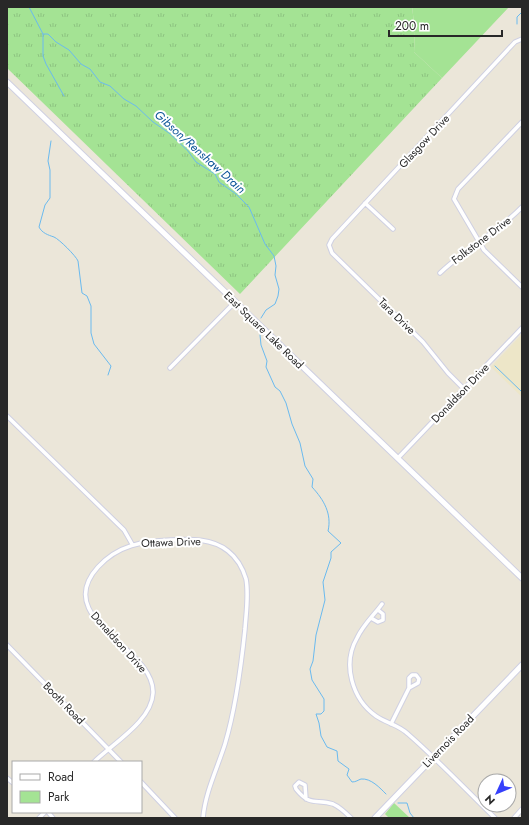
<svg xmlns="http://www.w3.org/2000/svg" width="529" height="825" font-family="Jost,sans-serif">
<style>
.education{fill:#ede6c8}
.grass{fill:url(#grass-tufts)}
.park{fill:#a4e394}
.lines{fill:none;stroke-linecap:round;stroke-linejoin:round}
.stream{stroke:#6abaef;stroke-width:1}
.street-casing{stroke:#cfd0e2;stroke-width:5.5}
.secondary-casing{stroke:#cfd0e2;stroke-width:7}
.street{stroke:#fff;stroke-width:3.5}
.secondary{stroke:#fff;stroke-width:5}
.labels{text-anchor:middle;dominant-baseline:central;stroke-width:4;stroke-linejoin:round;paint-order:stroke}
.street-label{font-size:11px;fill:#282828;stroke:#fff}
.water-label{font-size:12px;font-style:italic;fill:#0c5598;stroke:#fff}
</style>
<defs>
<pattern id="grass-tufts" width="24" height="20" patternUnits="userSpaceOnUse"><rect width="24" height="20" fill="#a4e394"/><path d="M3 7l-1-3M5 7V3M7 7l1-3M15 17l-1-3M17 17v-4M19 17l1-3" fill="none" stroke="#8dc380"/></pattern>
</defs>
<rect width="100%" height="100%" fill="#ebe6d9"/>
<path class="education" d="M522,334V397L491,367Z"/>
<path class="grass" d="M7,7H412L415,30L414,52L442,78L240,294L7,68Z"/>
<path class="park" d="M412,7H509L442,78L414,52L415,30Z
M394,803L410,818H389L385,814Z"/>
<g class="lines">
<path class="stream" d="M29,7L43,34V56L46,64L64,96
M517,24V17L522,12
M43,34H48L56,42L69,50L81,64L90,69L100,82L110,86L124,99L136,106L153,122L169,133L188,151L196,162L215,174L219,182L236,194L249,207L265,244L274,256L276,266L275,275L279,289L278,296L275,304L266,310L261,318
M51,141L48,161L50,170V198L45,205L39,227C42,233 48,235 54,237C59,239 76,256 78,261L82,293L87,296L91,306V333L94,344L111,366L108,375
M260,335L261,345L267,361L266,367L275,387L280,391L286,403L292,424L300,443L305,466L313,479L312,487C324,500 332,514 328,531L341,543L331,552V558L323,582L325,600L316,635L313,661L310,669L312,680L324,699V711L321,714H316L319,723L321,736L327,747L337,751L338,761L349,769L347,775L352,782C356,782 358,780 361,779C371,778 380,788 386,794
M495,366L522,392
M398,803H407L410,813L414,818"/>
<defs>
<path id="street" d="M522,122L458,189L454,199L484,250L522,287
M365,203L393,229
M440,273C466,248 497,233 522,207
M170,368L235,302
M464,389L448,373L423,342L332,253L329,245L332,239L515,42L522,39
M7,416L124,530L132,544
M398,458L522,328
M382,604C374,615 363,625 357,638C342,664 352,699 376,716C386,723 399,725 408,734C438,760 466,790 495,818
M371,618L378,622L383,620V614L378,610
M7,645L121,762
M391,724L409,688L418,683L419,679L416,675H412L409,678V688
M94,762C112,744 152,721 153,693C155,647 50,620 98,567C118,545 143,541 171,540C190,539 212,538 228,551C237,558 243,569 246,579C249,595 246,613 245,629C241,668 236,707 225,744C217,769 205,793 203,818
M7,778L13,783
M141,782L175,818
M306,799L305,785L299,782L295,786L296,789C311,808 317,798 333,804C340,807 346,813 351,818
M48,812L53,818
M39,818L45,812
M514,818L522,809"/>
<path id="secondary" d="M7,82L522,578
M375,818L522,665"/>
</defs>
<use href="#street" class="street-casing"/>
<use href="#secondary" class="secondary-casing"/>
<use href="#street" class="street"/>
<use href="#secondary" class="secondary"/>
</g>
<g class="labels">
<g class="street-label">
<text transform="translate(424 141) rotate(-47)">Glasgow Drive</text>
<text transform="translate(481 240) rotate(-37)">Folkstone Drive</text>
<text transform="translate(397 316) rotate(44)">Tara Drive</text>
<text transform="translate(264 330) rotate(44)">East Square Lake Road</text>
<text transform="translate(460 393) rotate(-46)">Donaldson Drive</text>
<text transform="translate(171 542) rotate(-2)">Ottawa Drive</text>
<text transform="translate(119 642) rotate(48)">Donaldson Drive</text>
<text transform="translate(64 703) rotate(46)">Booth Road</text>
<text transform="translate(448 741) rotate(-46)">Livernois Road</text>
</g>
<g class="water-label">
<text transform="translate(200 152) rotate(42)">Gibson/Renshaw Drain</text>
</g>
</g>
<rect width="529" height="825" fill="none" stroke="#282828" stroke-width="16"/>
<rect x="12" y="761" width="130" height="52" fill="#ffffff" stroke="#a9a9a9"/>
<rect x="20" y="774" width="20" height="6" fill="#ffffff" stroke="#a9a9a9"/>
<text x="48" y="781" font-size="12" fill="#282828">Road</text>
<rect x="20" y="791" width="20" height="12" fill="#a4e394" stroke="#a9a9a9"/>
<text x="48" y="801" font-size="12" fill="#282828">Park</text>
<g transform="translate(497 793) rotate(226)"><circle r="19" fill="#ffffff" stroke="#a9a9a9"/>
<path d="M0-3L7 15L0 10L-7 15Z" fill="#3640fb"/>
<text y="-6" font-size="11" font-weight="bold" text-anchor="middle" fill="#282828">N</text>
</g>
<path d="M389 30v6h113v-6" fill="none" stroke="#282828" stroke-width="2"/>
<text x="395" y="30" font-size="12" fill="#282828" stroke="#ffffff" stroke-width="3" paint-order="stroke">200 m</text>
</svg>
